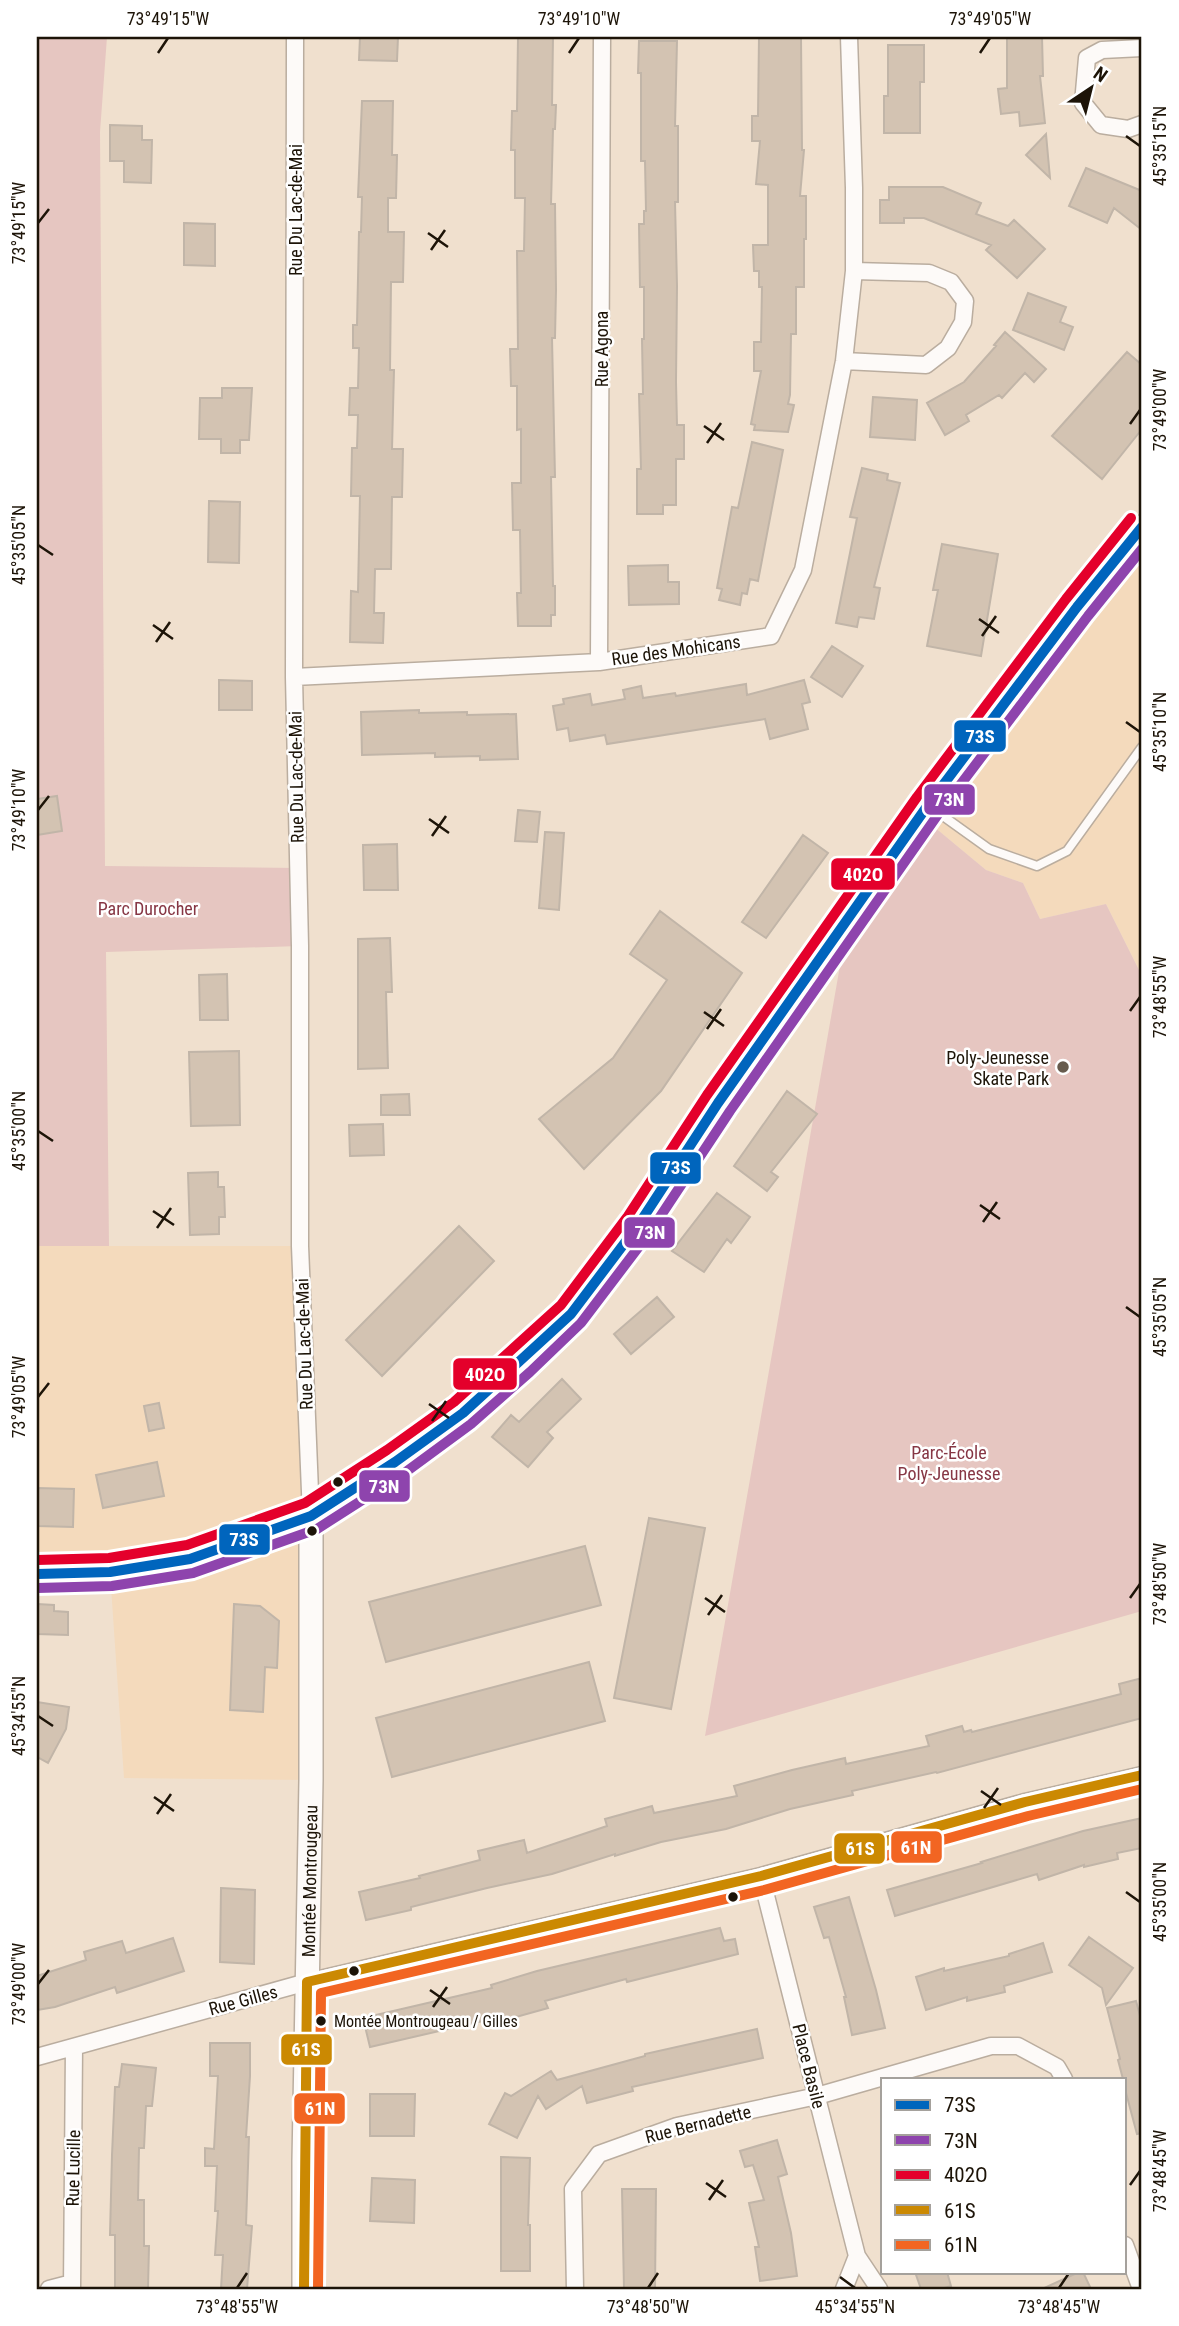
<svg xmlns="http://www.w3.org/2000/svg" width="1179" height="2326" font-family="'Roboto Condensed',sans-serif">
<style>
.built{fill:#f4dabc}
.green{fill:#e6c6c1}
.building{fill:#d3c3b2;stroke:#c1b5a8;stroke-width:2}
.lines{fill:none;stroke-linecap:round;stroke-linejoin:round}
.lane-casing{stroke:#baad9f;stroke-width:11}
.street-casing{stroke:#baad9f;stroke-width:19}
.secondary-casing{stroke:#baad9f;stroke-width:26}
.lane{stroke:#fdfaf8;stroke-width:8}
.street{stroke:#fdfaf8;stroke-width:16}
.secondary{stroke:#fdfaf8;stroke-width:23}
.bus-1-casing{stroke:#fff;stroke-width:16}
.bus-2-casing{stroke:#fff;stroke-width:16}
.bus-3-casing{stroke:#fff;stroke-width:16}
.bus-4-casing{stroke:#fff;stroke-width:16}
.bus-5-casing{stroke:#fff;stroke-width:16}
.bus-1{stroke:#0065bd;stroke-width:10}
.bus-2{stroke:#8e44ad;stroke-width:10}
.bus-3{stroke:#e4002b;stroke-width:10}
.bus-4{stroke:#cb8902;stroke-width:10}
.bus-5{stroke:#f26522;stroke-width:10}
.ticks{fill:none;stroke:#1d1408;stroke-width:2.5}
.poi-dot{fill:#675b4d;stroke:#fff;stroke-width:2.5}
.bus-dot{fill:#1d1408;stroke:#fff;stroke-width:2.5}
.labels{text-anchor:middle;dominant-baseline:central;stroke-width:5;stroke-linejoin:round;paint-order:stroke}
.bus-label{font-size:16px;fill:#1d1408;stroke:#fff;text-anchor:start}
.street-label{font-size:18px;fill:#1d1408;stroke:#fff}
.park-label{font-size:18px;fill:#863644;stroke:#fff}
.poi-label{font-size:18px;fill:#1d1408;stroke:#fff;text-anchor:end}
.line-badge{stroke:#fff;stroke-width:2.5}
.badge-label{font-size:19px;text-anchor:middle;font-weight:bold;fill:#fff}
.neatline{fill:none;stroke:#1d1408;stroke-width:2.5}
.ticks-label{font-size:18px;text-anchor:middle;fill:#1d1408}
</style>
<rect width="100%" height="100%" fill="#f0e0ce"/>
<path class="built" d="M1142,551V976L1106,904L1040,919L1023,883L986,870L933,826L1120,575Z
M37,1246H300L311,1780L124,1778L110,1572L37,1571Z"/>
<path class="green" d="M37,37H107L100,132L105,866L298,868L300,946L106,952L109,1246H37Z
M933,826L986,870L1023,883L1040,919L1106,904L1142,976V1611L705,1736L841,960Z"/>
<path class="building" d="M360,37H398L397,61L359,60Z
M518,37H553L552,105H556L555,129H553L551,204H555L556,290L555,338H552L555,477H551L553,586H555V615H551V626H518L517,593H521L520,530H513L512,483H521V429L517,430V386H511L510,349H518L517,251H524L525,198H515V150H511L512,111H517Z
M759,37H801L802,150H804L800,196H806V239H804V287H796V334H791L790,395L788,404L794,405L788,432L754,430L755,425L751,424L761,371H754V342H761L762,287H759V271H754L753,245H768V185L756,184L760,141H752V116H758Z
M1007,37H1042L1043,76H1040L1045,123L1020,126L1019,112L1001,114L998,89L1007,88Z
M639,41H677L675,126H678V202H675L677,286L676,382L677,425H684V459H676V505H663V514H637V469H641L639,394H643L642,339H644V287H640L639,224H644V211H646L645,161H641V73H638Z
M888,45H924V82H920V133H884V96H888Z
M362,101H393L392,155H397L396,198H388V232H404L403,282H391L390,370H394L392,449H403L402,497H392L391,569H375L374,613H384L383,643L350,642L351,591L358,592L360,496H351L352,448H357L358,415H349L350,388H358L359,348H353V325H357L359,232H361L362,197H358Z
M110,125L142,126V140H152L151,183L124,182V161H110Z
M1046,134L1050,178L1026,155Z
M1086,168L1142,191V230L1114,208L1107,223L1069,206Z
M889,187H943L981,203L976,214L1008,226L1014,220L1045,249L1017,278L986,250L991,245L924,218H904V223H880V200H889Z
M184,223L215,224V266L184,265Z
M1028,293L1066,307L1060,322L1073,327L1064,350L1013,330Z
M1005,332L1046,369L1034,382L1025,373L1002,398L999,395L966,415L969,421L945,435L927,403L964,382L996,346L994,345Z
M1127,352L1142,365V429L1102,479L1052,436Z
M222,388H252L249,440H240V453H221V439H199L200,398H222Z
M873,397L917,400L915,440L870,437Z
M752,442L783,450L758,581L750,579L747,594L742,593L740,605L719,600L722,589L717,588L732,507L738,508Z
M862,468L888,474L887,480L900,483L874,587L880,588L874,619L859,617L857,627L836,623L857,518L850,517Z
M209,501L240,502L239,563L208,562Z
M942,544L998,554L981,656L927,646L938,590H933Z
M668,565V582H679V604L629,605L628,566Z
M832,646L863,666L842,697L811,677Z
M219,680L252,681V710H219Z
M804,680L810,702L802,704L808,729L770,739L765,719L607,744L605,735L570,741L568,728L557,730L553,706L564,704L563,699L590,694L592,705L625,699L623,690L641,686L643,698L675,693L676,696L746,684L747,695Z
M419,710V713L467,712V715L516,714L518,759L480,760V756L435,757V753L362,755L361,712Z
M57,796L62,831L37,835V799Z
M518,810L540,812L537,842L515,841Z
M545,832L564,833L559,910L539,908Z
M803,835L828,853L766,938L742,922Z
M397,844L398,890H364L363,845Z
M660,911L742,973L661,1091L584,1169L539,1119L613,1058L667,980L630,954Z
M390,938L392,992H386L388,1068L358,1069V939Z
M227,974L228,1020H200L199,975Z
M239,1051L240,1125L191,1126L189,1052Z
M787,1091L817,1114L771,1172L778,1177L767,1191L734,1166Z
M409,1094L410,1115H381V1095Z
M383,1124L384,1155L350,1156L349,1125Z
M218,1172V1187H224L225,1217H219V1234L190,1235L188,1173Z
M717,1193L750,1217L731,1243L727,1239L704,1272L672,1251Z
M459,1226L494,1261L382,1376L346,1340Z
M657,1297L674,1317L631,1354L614,1334Z
M562,1379L581,1399L547,1432L553,1438L528,1467L492,1437L511,1415L519,1422Z
M159,1403L164,1428L149,1431L144,1406Z
M157,1462L164,1496L103,1508L96,1475Z
M37,1488L74,1489L73,1527L37,1526Z
M649,1518L705,1528L671,1709L614,1698Z
M585,1546L601,1605L386,1662L369,1602Z
M37,1604L54,1605V1611L68,1612V1635L37,1634Z
M234,1604L260,1606L279,1621L277,1668L265,1667L263,1712L230,1710Z
M589,1662L605,1721L392,1777L376,1718Z
M1142,1678V1718L937,1773L936,1772L852,1791L853,1795L790,1809L726,1829L661,1842L615,1856V1854L552,1874L487,1888L411,1907V1910L366,1920L359,1892L420,1878L419,1876L480,1860L478,1851L524,1840L527,1853L607,1826L605,1819L652,1806L654,1813L737,1796L734,1786L792,1770L845,1758L846,1764L929,1746L926,1736L962,1726L964,1732L971,1730L972,1732L1121,1694L1119,1684Z
M37,1702L69,1707L66,1729L48,1763L37,1757Z
M1142,1818V1848L1117,1853L1118,1859L1084,1867V1865L1039,1880L1037,1874L895,1916L887,1890L982,1863L981,1862L1083,1831Z
M221,1888L255,1890L254,1964L220,1962Z
M849,1897L876,1990L885,2028L852,2035L844,1997H846L829,1937L824,1938L814,1907Z
M720,1928L724,1941L735,1939L738,1954L627,1982L626,1979L545,2001L548,2008L502,2021L500,2017L370,2047L363,2018L492,1988L491,1985L537,1971Z
M1089,1937L1133,1968L1106,2005L1102,1988L1069,1965Z
M173,1938L184,1971L117,1993L115,1987L55,2007L37,2010V1976L86,1960L84,1952L122,1941L126,1953Z
M1043,1943L1052,1972L1004,1986L1005,1992L967,2001V1997L926,2010L916,1977L944,1968V1971L1009,1956V1954Z
M1136,2001L1142,2023V2133L1137,2134L1125,2089V2079H1123L1118,2060L1120,2059L1107,2008Z
M757,2029L763,2058L632,2087L633,2091L587,2103L582,2086L546,2109L538,2096L517,2138L489,2124L505,2093L511,2096L551,2071L557,2080L645,2056V2054Z
M210,2043H250V2076L246,2137H249L246,2225L252,2226L247,2289H221L223,2255H215L218,2211H215L217,2166H205V2148L214,2149L218,2076H210Z
M122,2064L156,2068L152,2106H146L144,2148H139L138,2200H144V2246H149L148,2289H115V2235H110L112,2155L115,2087H119Z
M370,2094H415L414,2136H370Z
M777,2140L787,2174L778,2177L791,2233L797,2276L760,2281L755,2247H759L749,2203L764,2200L753,2165L745,2167L740,2151Z
M501,2157L530,2158L528,2225H530V2271H501Z
M372,2178L415,2180L414,2223L370,2221Z
M622,2189H656L655,2289H624Z
M915,2272H947L951,2286L941,2289H921Z
M1079,2272H1083L1091,2289H1042Z"/>
<g class="lines">
<defs>
<path id="lane" d="M929,806L989,849L1037,866L1067,851L1142,747"/>
<path id="street" d="M295,37L294,677L300,946V1246L311,1516
M1142,48L1102,50L1087,58L1083,103L1101,125L1128,129L1142,124
M844,361L926,365L948,348L963,322L965,301L951,282L929,273L854,271
M599,662L602,37
M294,677L599,662L771,636L803,570L844,361L854,271V188L849,37
M761,1876L857,2256L879,2289
M37,2057L307,1982L761,1876L1025,1802L1142,1775
M1125,2245L1141,2289
M49,2289L72,2283
M72,2289L74,2047
M575,2289L573,2189L599,2154L677,2126L817,2096L991,2046H1018L1057,2067L1064,2079
M844,2289L857,2256"/>
<g id="secondary">
<path d="M37,1574L110,1572L190,1559L311,1516L395,1462L463,1413L520,1362L571,1314L639,1224L718,1103L928,805L1077,607L1142,527"/>
<path id="s1" d="M304,2289V2161L311,1780V1516"/>
</g>
</defs>
<use href="#lane" class="lane-casing"/>
<use href="#street" class="street-casing"/>
<use href="#secondary" class="secondary-casing"/>
<use href="#lane" class="lane"/>
<use href="#street" class="street"/>
<use href="#secondary" class="secondary"/>
<defs>
<path id="bus-1" d="M37,1574L110,1572L190,1559L311,1516L395,1462L463,1413L571,1314L639,1224L718,1103L928,805L1077,607L1142,527"/>
<path id="bus-2" d="M37,1588L112,1586L193,1573L317,1529L403,1474L471,1424L530,1372L581,1323L650,1232L730,1111L939,813L1088,616L1142,549"/>
<path id="bus-3" d="M37,1560L109,1558L187,1545L305,1503L387,1450L454,1402L561,1305L628,1216L707,1095L917,797L1066,599L1131,518"/>
<path id="bus-4" d="M304,2289L307,1982L761,1876L1025,1802L1142,1775"/>
<path id="bus-5" d="M318,2289L321,1993L764,1890L1028,1816L1142,1789"/>
</defs>
<use href="#bus-1" class="bus-1-casing"/>
<use href="#bus-2" class="bus-2-casing"/>
<use href="#bus-3" class="bus-3-casing"/>
<use href="#bus-4" class="bus-4-casing"/>
<use href="#bus-5" class="bus-5-casing"/>
<use href="#bus-1" class="bus-1"/>
<use href="#bus-2" class="bus-2"/>
<use href="#bus-3" class="bus-3"/>
<use href="#bus-4" class="bus-4"/>
<use href="#bus-5" class="bus-5"/>
</g>
<path class="ticks" d="M158,53L168,38M569,53L579,38M980,53L990,38M1126,136L1140,146M38,223L49,209M428,233L448,247M431,250L445,230M1130,424L1140,410M704,426L724,440M707,443L721,423M38,545L53,555M979,619L999,633M153,625L173,639M982,636L996,616M156,642L170,622M1126,722L1140,732M38,810L49,796M429,819L449,833M432,836L446,816M1130,1011L1140,997M704,1012L724,1026M707,1029L721,1009M38,1131L53,1141M980,1205L1000,1219M153,1211L174,1225M983,1222L997,1202M157,1228L171,1208M1126,1307L1140,1317M38,1397L49,1383M429,1404L449,1418M432,1421L446,1401M705,1598L725,1612M1130,1598L1140,1584M708,1615L722,1595M38,1716L53,1726M981,1791L1001,1805M154,1797L174,1811M984,1808L998,1788M157,1814L171,1794M1126,1892L1140,1902M38,1984L49,1970M430,1990L450,2004M433,2007L447,1987M706,2183L726,2197M1130,2185L1140,2171M709,2200L723,2180M840,2277L855,2288M237,2288L247,2273M648,2288L658,2273M1059,2288L1069,2273"/>
<circle class="poi-dot" cx="1063" cy="1067" r="7"/>
<g class="bus-dot">
<circle cx="338" cy="1482" r="6"/>
<circle cx="312" cy="1531" r="6"/>
<circle cx="733" cy="1897" r="6"/>
<circle cx="354" cy="1971" r="6"/>
<circle cx="321" cy="2021" r="6"/>
</g>
<g class="labels">
<g class="bus-label">
<text x="334" y="2021">Montée Montrougeau / Gilles</text>
</g>
<g class="street-label">
<text transform="translate(295 210) rotate(-90)">Rue Du Lac-de-Mai</text>
<text transform="translate(601 349) rotate(-90)">Rue Agona</text>
<text transform="translate(676 650) rotate(-8)">Rue des Mohicans</text>
<text transform="translate(296 777) rotate(-91)">Rue Du Lac-de-Mai</text>
<text transform="translate(304 1344) rotate(-92)">Rue Du Lac-de-Mai</text>
<text stroke="none"><textPath href="#s1" startOffset="408">Montée Montrougeau</textPath></text>
<text transform="translate(243 2000) rotate(-15)">Rue Gilles</text>
<text transform="translate(809 2066) rotate(76)">Place Basile</text>
<text transform="translate(698 2124) rotate(-14)">Rue Bernadette</text>
<text transform="translate(73 2168) rotate(-89)">Rue Lucille</text>
</g>
<g class="park-label">
<text x="148" y="908">Parc Durocher</text>
<text x="949" y="1452">Parc-École<tspan x="949" dy="21">Poly-Jeunesse</tspan></text>
</g>
<g class="poi-label">
<text x="1049" y="1057">Poly-Jeunesse<tspan x="1049" dy="21">Skate Park</tspan></text>
</g>
</g>
<g class="line-badge">
<rect x="953" y="719" width="54" height="34" rx="7" fill="#0065bd"/>
<rect x="923" y="783" width="53" height="33" rx="7" fill="#8e44ad"/>
<rect x="830" y="857" width="66" height="34" rx="7" fill="#e4002b"/>
<rect x="649" y="1151" width="53" height="34" rx="7" fill="#0065bd"/>
<rect x="623" y="1216" width="53" height="33" rx="7" fill="#8e44ad"/>
<rect x="452" y="1357" width="66" height="34" rx="7" fill="#e4002b"/>
<rect x="358" y="1469" width="53" height="34" rx="7" fill="#8e44ad"/>
<rect x="218" y="1523" width="53" height="33" rx="7" fill="#0065bd"/>
<rect x="890" y="1830" width="53" height="34" rx="7" fill="#f26522"/>
<rect x="833" y="1832" width="53" height="33" rx="7" fill="#cb8902"/>
<rect x="280" y="2033" width="53" height="33" rx="7" fill="#cb8902"/>
<rect x="293" y="2092" width="53" height="33" rx="7" fill="#f26522"/>
</g>
<g class="badge-label">
<text x="980" y="743">73S</text>
<text x="949" y="806">73N</text>
<text x="863" y="881">402O</text>
<text x="676" y="1174">73S</text>
<text x="650" y="1239">73N</text>
<text x="485" y="1381">402O</text>
<text x="384" y="1493">73N</text>
<text x="244" y="1546">73S</text>
<text x="916" y="1854">61N</text>
<text x="860" y="1855">61S</text>
<text x="306" y="2056">61S</text>
<text x="320" y="2115">61N</text>
</g>
<rect width="1179" height="2326" fill="none" stroke="#ffffff" stroke-width="77"/>
<rect x="881" y="2078" width="245" height="196" fill="#ffffff" stroke="#a5a19c" stroke-width="2"/>
<rect x="895" y="2100" width="35" height="10" fill="#0065bd" stroke="#a5a19c" stroke-width="2"/>
<text x="944" y="2112" font-size="21" fill="#1d1408">73S</text>
<rect x="895" y="2135" width="35" height="10" fill="#8e44ad" stroke="#a5a19c" stroke-width="2"/>
<text x="944" y="2148" font-size="21" fill="#1d1408">73N</text>
<rect x="895" y="2170" width="35" height="10" fill="#e4002b" stroke="#a5a19c" stroke-width="2"/>
<text x="944" y="2182" font-size="21" fill="#1d1408">402O</text>
<rect x="895" y="2205" width="35" height="10" fill="#cb8902" stroke="#a5a19c" stroke-width="2"/>
<text x="944" y="2218" font-size="21" fill="#1d1408">61S</text>
<rect x="895" y="2240" width="35" height="10" fill="#f26522" stroke="#a5a19c" stroke-width="2"/>
<text x="944" y="2252" font-size="21" fill="#1d1408">61N</text>
<g transform="translate(1091 88) rotate(35)" stroke="#ffffff" stroke-width="5" paint-order="stroke">
<path d="M0-5L12 26L0 18L-12 26Z" fill="#1d1408"/>
<text y="-10" font-size="19" font-weight="bold" text-anchor="middle" fill="#1d1408">N</text>
</g>
<rect x="38" y="38" width="1102" height="2250" class="neatline"/>
<g class="ticks-label">
<text x="168" y="25">73°49'15"W</text>
<text x="579" y="25">73°49'10"W</text>
<text x="990" y="25">73°49'05"W</text>
<text transform="translate(1160 146) rotate(-90)" y="6">45°35'15"N</text>
<text transform="translate(19 223) rotate(-90)" y="6">73°49'15"W</text>
<text transform="translate(1160 410) rotate(-90)" y="6">73°49'00"W</text>
<text transform="translate(19 545) rotate(-90)" y="6">45°35'05"N</text>
<text transform="translate(1160 732) rotate(-90)" y="6">45°35'10"N</text>
<text transform="translate(19 810) rotate(-90)" y="6">73°49'10"W</text>
<text transform="translate(1160 997) rotate(-90)" y="6">73°48'55"W</text>
<text transform="translate(19 1131) rotate(-90)" y="6">45°35'00"N</text>
<text transform="translate(1160 1317) rotate(-90)" y="6">45°35'05"N</text>
<text transform="translate(19 1397) rotate(-90)" y="6">73°49'05"W</text>
<text transform="translate(1160 1584) rotate(-90)" y="6">73°48'50"W</text>
<text transform="translate(19 1716) rotate(-90)" y="6">45°34'55"N</text>
<text transform="translate(1160 1902) rotate(-90)" y="6">45°35'00"N</text>
<text transform="translate(19 1984) rotate(-90)" y="6">73°49'00"W</text>
<text transform="translate(1160 2171) rotate(-90)" y="6">73°48'45"W</text>
<text x="237" y="2313">73°48'55"W</text>
<text x="648" y="2313">73°48'50"W</text>
<text x="855" y="2313">45°34'55"N</text>
<text x="1059" y="2313">73°48'45"W</text>
</g>
</svg>
